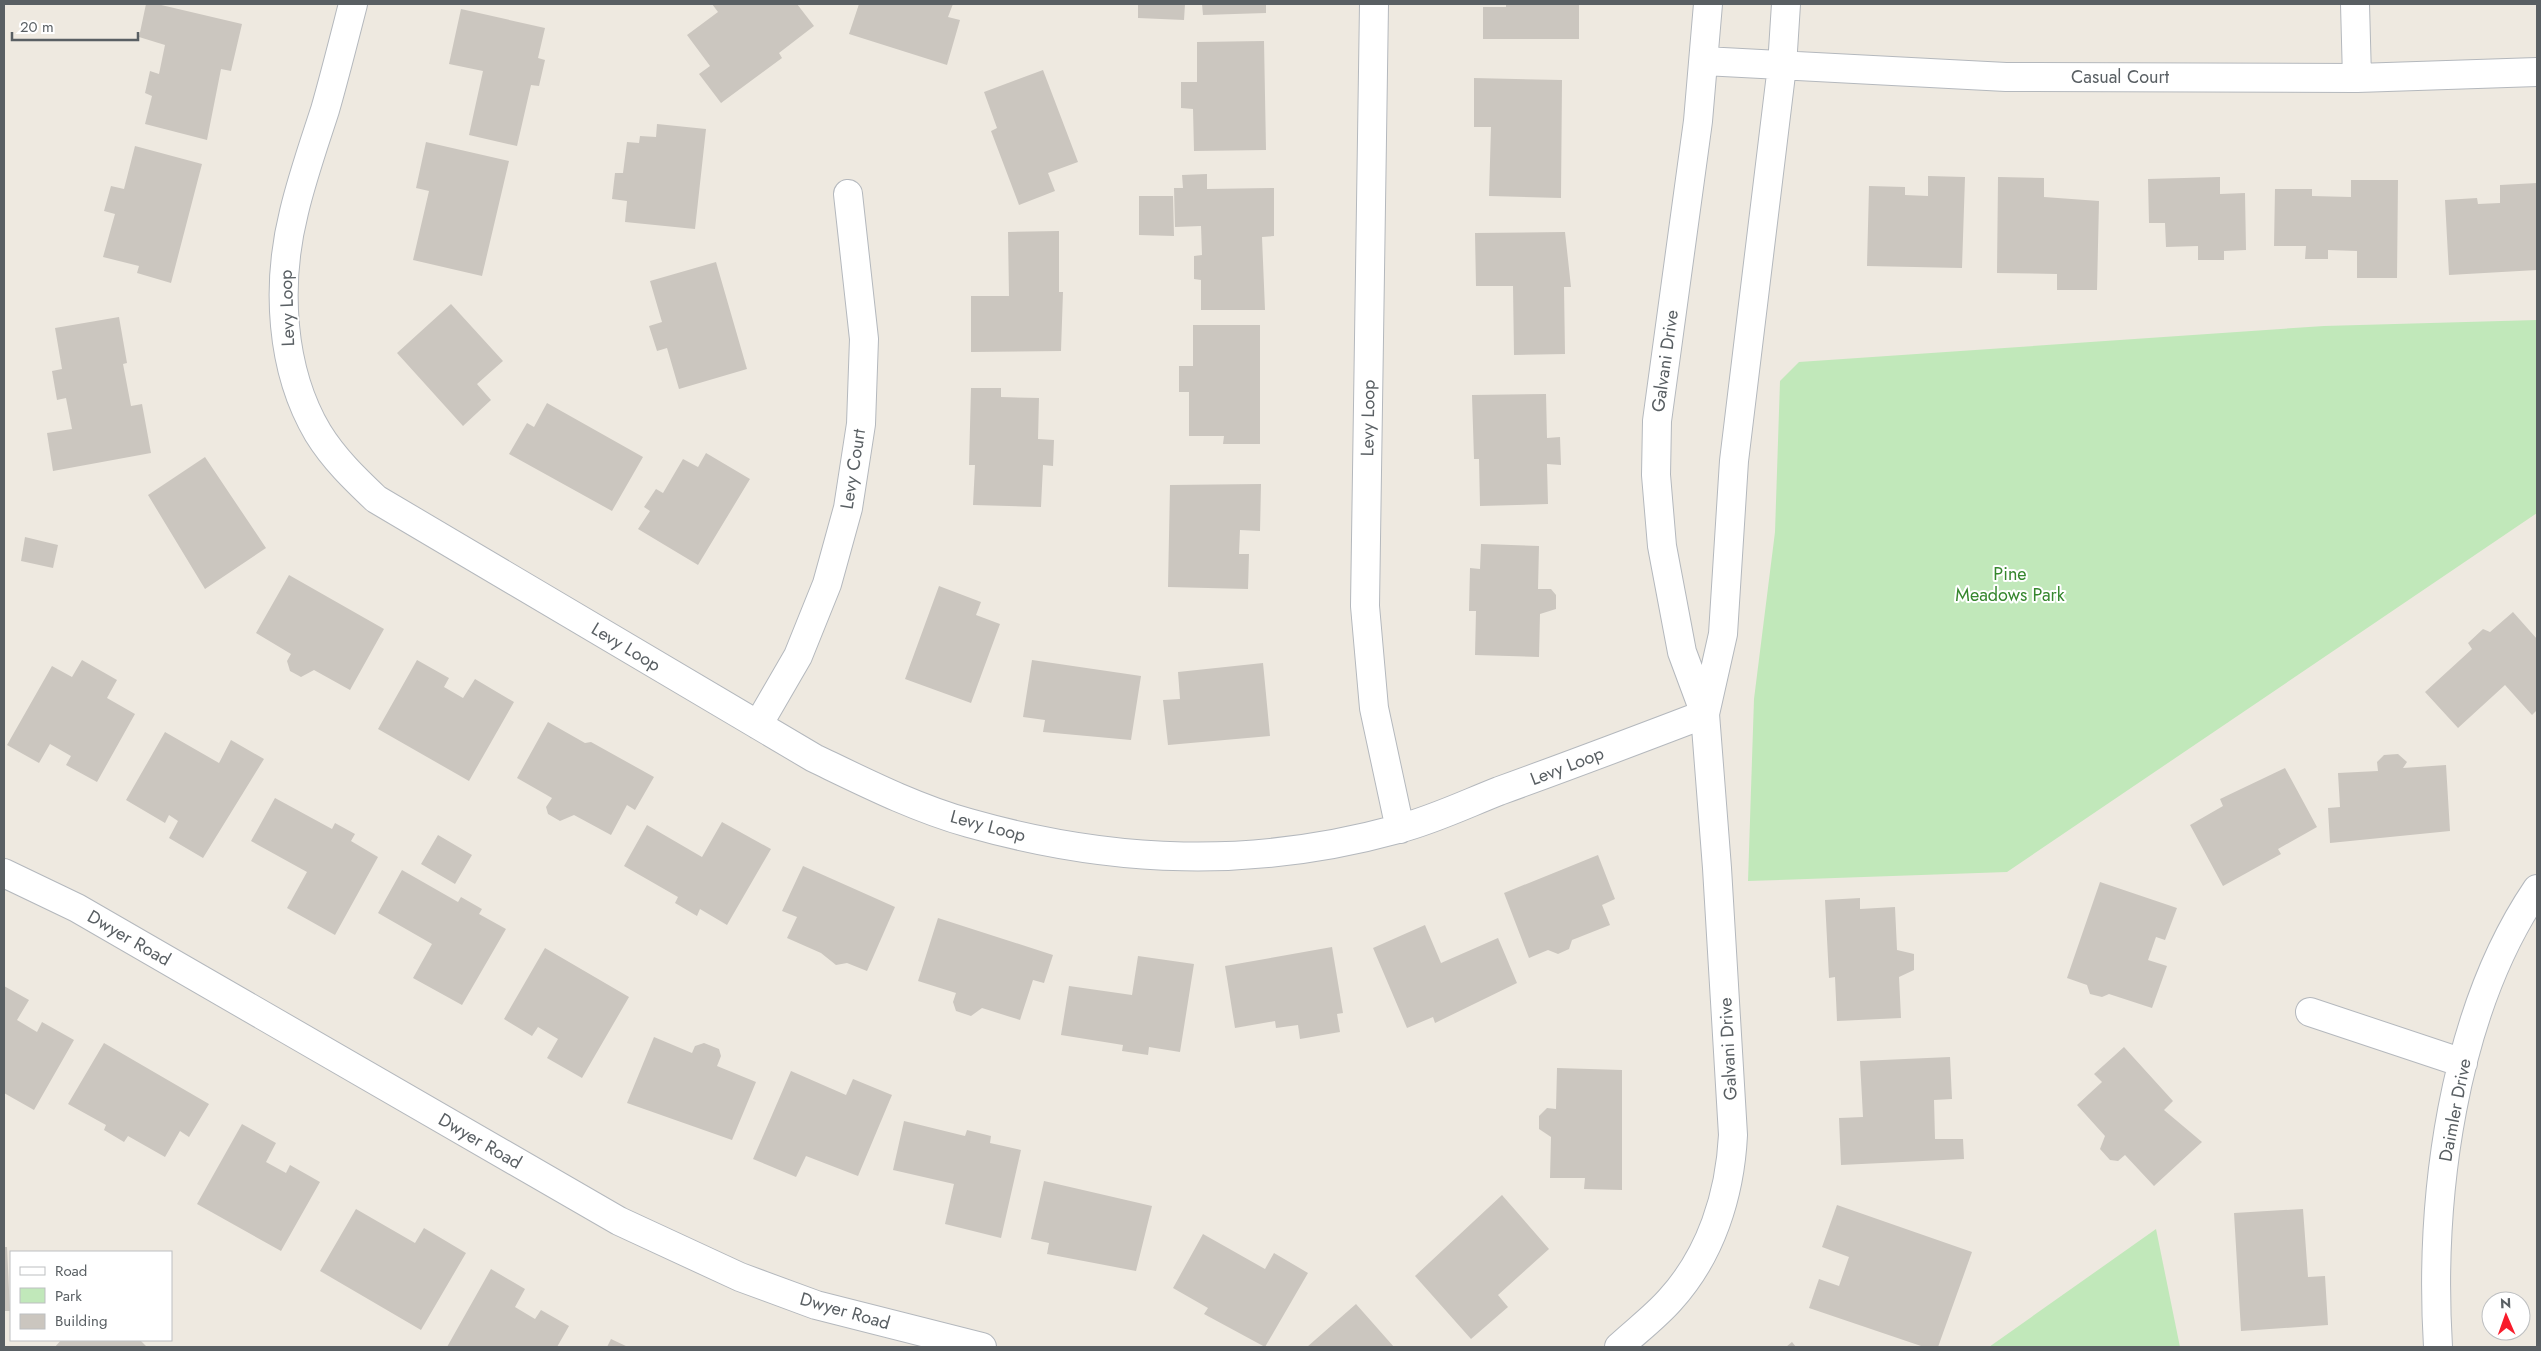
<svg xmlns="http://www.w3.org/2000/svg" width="2541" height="1351" font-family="Jost,sans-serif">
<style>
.green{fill:#c1e8ba}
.building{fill:#cbc6bf}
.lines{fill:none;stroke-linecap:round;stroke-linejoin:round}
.minor-casing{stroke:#b4b8bd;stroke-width:30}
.minor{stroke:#fff;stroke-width:28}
.labels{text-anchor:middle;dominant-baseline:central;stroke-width:4;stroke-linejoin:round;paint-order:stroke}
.street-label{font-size:18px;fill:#595f63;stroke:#fff}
.park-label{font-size:18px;fill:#36872e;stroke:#fff}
</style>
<rect width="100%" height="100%" fill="#eee9e0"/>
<path class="green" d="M2537,320V513L2007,872L1748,881L1754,699L1775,532L1780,381L1799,362L2324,326Z
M2156,1229L2180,1347H1989Z"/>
<path class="building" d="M146,4H157L242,24L231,71L221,69L207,140L145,124L152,96L145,93L150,71L159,74L165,45L139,37Z
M712,4H797L814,26L779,53L782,58L721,103L699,74L710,66L687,35L718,12Z
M859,4H953L948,17L960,20L947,65L849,34Z
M1138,4H1185L1184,20L1138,18Z
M1202,4H1266V13L1203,15Z
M1506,4H1579V39H1483V7H1506Z
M461,9L545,28L538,58L545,60L539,86L531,85L517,146L469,135L483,71L449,64Z
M1264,41L1266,150L1194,151L1193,109L1181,108V82H1197V42Z
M1043,70L1078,162L1048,173L1055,191L1019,205L991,131L997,128L984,92Z
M1474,78L1562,80L1561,198L1489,196L1491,127H1474Z
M657,124L706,129L695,229L625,222L627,201L612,199L615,173H623L627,142L639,143L640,136L656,137Z
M426,142L509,161L482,276L413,260L429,191L416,188Z
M135,146L202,164L171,283L137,273L139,266L103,257L115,214L104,211L111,186L124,189Z
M1207,174V189L1274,188V236L1262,237L1265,310H1201V280L1194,279V256L1202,255L1201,226L1175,227L1174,188H1183L1182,175Z
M1928,176L1965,177L1962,268L1867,266L1869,186L1905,187V195L1928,196Z
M1998,177L2044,178V197L2099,201L2097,290H2057V274L1997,273Z
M2220,177V194L2245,193L2246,250L2224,251V260H2198V246L2166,247L2165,223H2149L2148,179Z
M2351,180H2398L2397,278H2357V251L2328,250V259H2305L2306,246H2274L2275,189H2312V196L2351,197Z
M2537,183V270L2449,275L2445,200L2477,198L2478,204L2500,203V185Z
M1139,196H1173L1174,236L1139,235Z
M1059,231V292H1063L1061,351L971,352V296H1009L1008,232Z
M1565,232L1571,287H1564L1565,354L1514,355L1513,286H1476L1475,233Z
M716,262L747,369L679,389L667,348L657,351L649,326L662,322L650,281Z
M451,304L503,361L477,384L491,400L463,426L397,353Z
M119,317L127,363L123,364L131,406L142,404L151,453L53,471L47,433L72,429L66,398L57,400L52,371L62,369L55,328Z
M1193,325H1260V444H1223L1224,436H1189V392H1179V366H1193Z
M971,388H1001V397L1039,398L1038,439L1054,440L1053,466L1043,465L1041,507L973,505L975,465H969Z
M1546,394L1547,438L1560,437L1561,465L1547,464L1548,504L1480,506L1479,459H1474L1472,395Z
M547,403L643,457L612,511L509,454L527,423L534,427Z
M706,453L750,479L698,565L638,529L650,511L644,507L656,489L663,493L683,459L698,467Z
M205,457L266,548L205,589L148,495Z
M1261,484L1260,531L1240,530L1239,554H1249L1248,589L1168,587L1170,485Z
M25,537L58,545L53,568L21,561Z
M1481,544L1539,546L1538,589H1551L1556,595V609L1540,614L1539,657L1475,655L1476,611H1469L1470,568L1480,569Z
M289,575L384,629L350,690L314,670L301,677L290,671L287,661L291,654L256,633Z
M939,586L981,602L976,615L1000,624L971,703L905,679Z
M2513,612L2537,639V710L2532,715L2505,685L2458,728L2425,692L2472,649L2468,643L2483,629L2490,632Z
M82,660L117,680L107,698L135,714L97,782L66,765L71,756L50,744L39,763L7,745L52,666L72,677Z
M417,660L449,678L444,687L463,698L475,679L514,702L469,781L378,729Z
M1032,660L1141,676L1131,740L1043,732L1045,720L1023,717Z
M1263,663L1270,736L1168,745L1163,700L1180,699L1178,672Z
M548,722L585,743L591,742L654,777L635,810L627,805L611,835L574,815L560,821L548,814L546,807L552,798L517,778Z
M165,732L219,763L231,740L264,759L203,858L169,838L178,821L169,815L165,823L126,800Z
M2398,754L2407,762L2403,768L2446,765L2450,831L2330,843L2328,808L2340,807L2338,773L2378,771L2377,762L2384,755Z
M2285,768L2317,827L2278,849L2281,854L2223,886L2190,825L2223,806L2220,799Z
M275,798L332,829L335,823L355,834L351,841L378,857L335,935L287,908L307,872L251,841Z
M722,822L771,849L727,925L700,909L697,916L675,903L678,897L624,866L647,825L702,857Z
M438,835L472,855L455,884L421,864Z
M1598,855L1615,899L1602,905L1610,925L1572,940L1569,949L1558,954L1548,950L1529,958L1504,893Z
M803,866L895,907L867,971L847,963L836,965L821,953L787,938L797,917L782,911Z
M402,870L458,902L461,897L482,909L479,914L506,929L462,1005L413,978L432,944L378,913Z
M2100,882L2177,908L2165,940L2156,937L2148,960L2167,966L2152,1008L2109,994L2102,997L2090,994L2087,985L2067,978Z
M1860,898V909L1895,907L1897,950L1914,954V970L1899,977L1901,1018L1837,1021L1835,977L1829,978L1825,900Z
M938,918L1053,955L1044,983L1033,980L1020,1020L982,1008L971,1016L956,1011L953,1002L956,993L918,981Z
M1425,925L1441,963L1498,938L1517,983L1435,1023L1433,1017L1407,1028L1373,948Z
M1332,947L1343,1013L1337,1014L1340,1032L1300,1039L1298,1025L1276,1028L1275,1021L1235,1028L1225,966Z
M545,948L629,997L582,1078L547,1058L558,1039L538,1027L532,1036L504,1019Z
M1138,956L1194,964L1180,1052L1149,1047L1148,1055L1122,1051L1123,1045L1061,1035L1069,986L1132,995Z
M4,986L29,1000L17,1020L37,1032L42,1022L74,1040L34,1110L4,1093Z
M654,1037L692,1053L695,1046L704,1043L719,1049L721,1056L717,1066L756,1082L732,1140L627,1103Z
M104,1043L209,1104L189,1137L180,1131L165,1157L128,1136L124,1142L104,1130L106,1125L68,1104Z
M2124,1047L2173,1101L2164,1110L2202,1142L2154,1186L2125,1155L2118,1161L2110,1160L2100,1149L2105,1136L2077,1105L2102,1082L2094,1074Z
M1950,1057L1952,1099L1934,1100L1935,1139H1963L1964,1159L1841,1165L1839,1118L1863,1117L1860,1061Z
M1557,1068L1622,1070V1190L1584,1189L1585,1178H1550L1551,1137L1539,1129V1116L1547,1108L1556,1109Z
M791,1071L846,1095L853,1079L892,1095L858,1176L806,1156L796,1177L753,1159Z
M904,1121L965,1136L967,1130L991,1136L990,1143L1021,1150L1001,1238L945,1224L954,1184L893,1170Z
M242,1124L276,1143L266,1162L286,1173L290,1165L320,1182L281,1251L197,1204Z
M1044,1181L1152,1206L1136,1271L1047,1254L1049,1243L1031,1239Z
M1502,1195L1549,1249L1498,1295L1508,1307L1471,1339L1415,1276Z
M1837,1205L1972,1252L1938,1347H1924L1809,1308L1819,1279L1839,1286L1849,1257L1822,1247Z
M356,1209L415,1243L424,1228L466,1253L421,1330L320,1271Z
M2303,1209L2308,1277L2325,1276L2328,1325L2241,1331L2234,1213Z
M1203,1234L1265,1269L1274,1253L1308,1273L1265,1347L1204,1314L1208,1308L1173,1288Z
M4,1247H7L10,1311H4Z
M491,1269L525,1289L515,1307L535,1319L541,1310L569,1326L557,1347H447Z
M1356,1304L1394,1347H1307Z
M611,1339L628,1347H607Z
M61,1340H140L147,1347H55Z
M1792,1342L1796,1347H1786Z"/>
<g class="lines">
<defs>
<path id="minor" d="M353,4C344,39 335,75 325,110C314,144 302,178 294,212C276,284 280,369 318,433C334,459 355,479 376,499L814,758C864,782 915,808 969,823C1114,864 1253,869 1398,829C1433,820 1466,804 1499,791C1568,766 1637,740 1705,714
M1374,4L1365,606L1374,708L1400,829
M2355,4L2357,78
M1704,61L2006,77L2357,78L2537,72
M1705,714L1723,634L1734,461L1782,66L1786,4
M758,725L798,656L827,584L848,508L861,424L864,339L848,194
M4,873L77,908L619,1221L740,1277L816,1305L982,1347
M2310,1012L2463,1063
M1619,1347C1635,1332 1655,1317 1670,1300C1711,1255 1730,1195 1733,1135L1717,868L1705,714L1682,652L1662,546L1656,475L1657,421L1698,121L1708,4
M2438,1347C2429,1199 2452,1014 2537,889"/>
</defs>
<use href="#minor" class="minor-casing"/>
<use href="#minor" class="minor"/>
</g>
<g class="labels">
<g class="street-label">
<text x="2120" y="77">Casual Court</text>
<text transform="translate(287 308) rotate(-92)">Levy Loop</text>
<text transform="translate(1665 361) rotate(-82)">Galvani Drive</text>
<text transform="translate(1368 418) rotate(-89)">Levy Loop</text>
<text transform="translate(853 469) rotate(-81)">Levy Court</text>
<text transform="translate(626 647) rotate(31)">Levy Loop</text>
<text transform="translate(1567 766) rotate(-21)">Levy Loop</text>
<text transform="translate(988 826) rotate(15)">Levy Loop</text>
<text transform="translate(129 938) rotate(30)">Dwyer Road</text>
<text transform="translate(1728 1049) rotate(-93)">Galvani Drive</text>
<text transform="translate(2455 1110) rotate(-79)">Daimler Drive</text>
<text transform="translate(480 1141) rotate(30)">Dwyer Road</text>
<text transform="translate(845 1311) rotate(16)">Dwyer Road</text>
</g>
<g class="park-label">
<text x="2010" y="574">Pine<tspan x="2010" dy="21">Meadows Park</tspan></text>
</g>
</g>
<rect width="2541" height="1351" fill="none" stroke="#595f63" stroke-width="10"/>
<rect x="10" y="1251" width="162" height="90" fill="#ffffff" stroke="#bdbfc1"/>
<rect x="20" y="1267" width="25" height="8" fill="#ffffff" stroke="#bdbfc1"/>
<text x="55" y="1276" font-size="15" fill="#595f63">Road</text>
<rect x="20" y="1288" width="25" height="15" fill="#c1e8ba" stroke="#bdbfc1"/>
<text x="55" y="1301" font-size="15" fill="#595f63">Park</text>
<rect x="20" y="1314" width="25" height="15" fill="#cbc6bf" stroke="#bdbfc1"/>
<text x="55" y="1326" font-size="15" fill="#595f63">Building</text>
<g transform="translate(2506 1316) rotate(358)"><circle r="24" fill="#ffffff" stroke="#bdbfc1"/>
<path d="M0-4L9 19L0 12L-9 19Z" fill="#f81c2b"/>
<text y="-8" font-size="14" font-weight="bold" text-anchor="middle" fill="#595f63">N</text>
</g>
<path d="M12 32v8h126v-8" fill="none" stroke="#595f63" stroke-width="2.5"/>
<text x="20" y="32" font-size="15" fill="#595f63" stroke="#ffffff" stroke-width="4" paint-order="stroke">20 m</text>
</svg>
